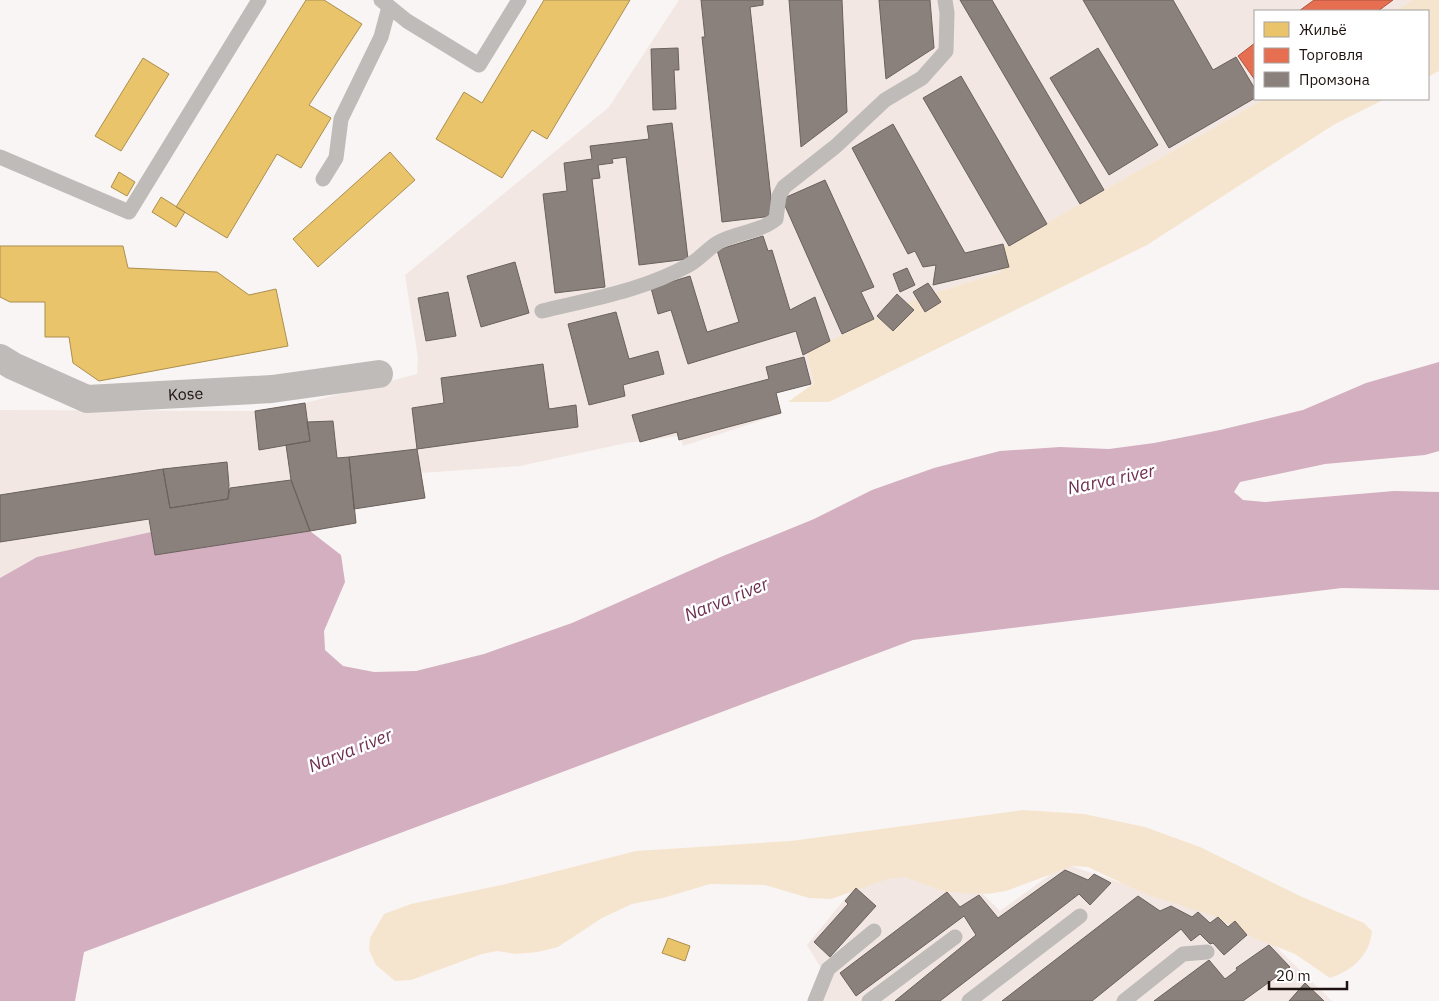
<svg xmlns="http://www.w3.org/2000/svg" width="1439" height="1001" font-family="'IBM Plex Sans',sans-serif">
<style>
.built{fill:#f2e7e3}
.green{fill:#f6e5ce}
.water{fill:#d3afbf}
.homes{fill:#e9c46a;stroke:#ac8f4f}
.shops{fill:#e76f51;stroke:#ab533e}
.industry{fill:#8a817c;stroke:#6a605c}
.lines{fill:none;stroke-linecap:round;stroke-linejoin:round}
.service{stroke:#bfbbb8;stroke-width:15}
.minor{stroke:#bfbbb8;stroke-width:28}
.labels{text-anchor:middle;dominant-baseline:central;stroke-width:5;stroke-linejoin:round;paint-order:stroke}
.street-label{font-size:16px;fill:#1e1310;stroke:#fff}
.water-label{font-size:18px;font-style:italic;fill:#6d2e4f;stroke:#fff}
</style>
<rect width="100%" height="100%" fill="#f9f5f4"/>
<path class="built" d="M679,0H1412L1395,11H1255V99H1264L999,251L1002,272L916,299L806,352L814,383L777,393L781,414L683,446L680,436L626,443L520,466L421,473L425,498L354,509L356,523L155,555L151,532L37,557L0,578V410L255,411L305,403L417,374L418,358L405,275L609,107Z
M1065,864L1237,922L1274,945L1332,1001H807L821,968L807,945L857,884L906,874L981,892L1000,911Z"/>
<path class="green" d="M1412,0H1439V71L1428,77V11H1395Z
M1264,99H1385L1335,124L1147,245L829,402H788L814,383L806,352L916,299L1001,272L998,251Z
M1023,810L1084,814L1145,827L1200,847L1300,896L1364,923L1372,931C1370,955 1352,971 1330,978L1295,954L1259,940L1211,915L1145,894L1088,867L1073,866L1006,891L987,894L946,892L905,877L888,879L831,899L809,898L765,885L710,884L663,898L632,904L602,918L558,947L538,952L516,954L497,951L482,954L411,980L395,981L376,965L369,950L370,938L384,914L411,904L506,884L636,851L791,841Z"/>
<path class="water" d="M1439,362V451L1425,455L1325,464L1240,482L1234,492L1243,500L1265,502L1394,491L1439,492V590L1342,588L913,640L84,952L75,1001H0V578L37,557L151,532L155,555L310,531L341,555L345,582L324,631L325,650L343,666L374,672L416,671L484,654L572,623L723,556L814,519L872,490L934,468L1000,451L1060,447L1109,449L1154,443L1220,430L1303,410L1366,383Z"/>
<path class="homes" d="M306,0H324L362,24L309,105L331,118L301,168L277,154L227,238L176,207Z
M544,0H630L547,139L532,130L502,178L436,139L464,92L482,103Z
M143,58L169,74L121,151L95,136Z
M390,152L415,180L318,267L293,239Z
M119,172L135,182L127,196L111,187Z
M161,197L185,212L176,227L152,212Z
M0,246H123L128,268L217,272L249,295L276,289L288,346L99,381L73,363L69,337H45V302H10L0,297Z
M668,938L690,946L685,961L662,953Z"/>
<path class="shops" d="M1314,0H1393L1378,11H1299Z
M1255,43V80L1238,56Z"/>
<path class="industry" d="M701,0H763V5L750,7L773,216L722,222L702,37H705Z
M789,0H842L847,112L801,147Z
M879,0H930L934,48L886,79Z
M960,0H992L1104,190L1080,204Z
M1083,0H1173L1213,70L1236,57L1255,89V98L1169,148Z
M678,48L679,70H674L676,109L653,110L651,49Z
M1098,48L1158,145L1109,175L1050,78Z
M961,76L1047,224L1009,246L923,98Z
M672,123L688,259L639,265L626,157L612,159L613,163L598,165L600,178L592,179L605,287L555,293L543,194L567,191L564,163L592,159L590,146L649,139L647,126Z
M893,124L965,253L1003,244L1009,267L933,285L936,265L923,267L915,251L908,254L852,148Z
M825,180L874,287L861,292L874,319L842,334L782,199Z
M763,236L768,251L772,250L790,310L815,297L830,341L803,355L796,331L688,364L671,310L658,314L651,288L690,276L707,332L739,322L717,250Z
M515,262L529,313L481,327L467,276Z
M907,268L915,285L900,292L893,274Z
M928,283L941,302L925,312L913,292Z
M448,292L456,336L426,341L418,298Z
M897,294L914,310L893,331L877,316Z
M616,312L629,359L658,351L664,374L623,385L625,396L589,405L568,324Z
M804,357L811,384L776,393L781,413L679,440L677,432L640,442L632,415L769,379L766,367Z
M543,364L549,409L576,405L578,427L417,449L412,408L444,403L441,378Z
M305,403L310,441L259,450L255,411Z
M333,421L337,458L349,457L356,523L310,531L291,480L286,445L310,441L307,422Z
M417,449L425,498L354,509L349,457Z
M227,462L229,485L228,499L170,508L163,469Z
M163,469L170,508L228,499L230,488L291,480L310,531L155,555L149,519L0,542V495Z
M1065,870L1088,880L1094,874L1111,883L1090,905L1079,894L940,1001H895L976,935L964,916L856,996L840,973L947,892L960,907L979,895L998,918Z
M856,888L876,906L830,957L814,942L848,904L845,901Z
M1138,896L1160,911L1171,906L1192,917L1198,912L1210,923L1218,917L1228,927L1235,921L1247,935L1224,955L1213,943L1210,944L1200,934L1191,941L1181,929L1092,1001H1002Z
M1269,945L1290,967L1243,1001H1154L1209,960L1225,979L1237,970L1236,968Z
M1305,983L1324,1001H1289Z"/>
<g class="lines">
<path class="service" d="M381,0L407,21L479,65L519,0
M0,157L129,212L259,0
M323,179L336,158L341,119L381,37L389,7
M542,311C592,299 644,290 689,265C700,259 708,248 719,242C738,232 760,232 776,219L779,196L784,187L836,146L885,100L922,78L946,51L947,13L945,0
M815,1001L828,969L874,931
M869,1001L955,937
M969,1001L1080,916
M1124,1001L1183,954L1207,952"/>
<path class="minor" id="s1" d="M0,358L13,366L87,399L272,389L379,374"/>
</g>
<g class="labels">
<g class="street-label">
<text stroke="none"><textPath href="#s1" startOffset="195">Kose</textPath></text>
</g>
<g class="water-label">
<text transform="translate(1111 479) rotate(-12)">Narva river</text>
<text transform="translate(726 599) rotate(-22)">Narva river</text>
<text transform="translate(350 750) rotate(-22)">Narva river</text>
</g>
</g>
<rect x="1254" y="10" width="175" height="90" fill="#ffffff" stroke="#a5a19f"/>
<rect x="1264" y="22" width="25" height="15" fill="#e9c46a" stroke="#a5a19f"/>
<text x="1299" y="35" font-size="15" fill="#1e1310">Жильё</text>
<rect x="1264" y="48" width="25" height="15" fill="#e76f51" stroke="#a5a19f"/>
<text x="1299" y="60" font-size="15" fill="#1e1310">Торговля</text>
<rect x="1264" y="72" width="25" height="15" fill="#8a817c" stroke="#a5a19f"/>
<text x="1299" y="85" font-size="15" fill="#1e1310">Промзона</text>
<path d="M1269 981v8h78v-8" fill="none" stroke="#1e1310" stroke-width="2.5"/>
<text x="1276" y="981" font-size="15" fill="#1e1310" stroke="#ffffff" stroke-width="4" paint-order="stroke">20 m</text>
</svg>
